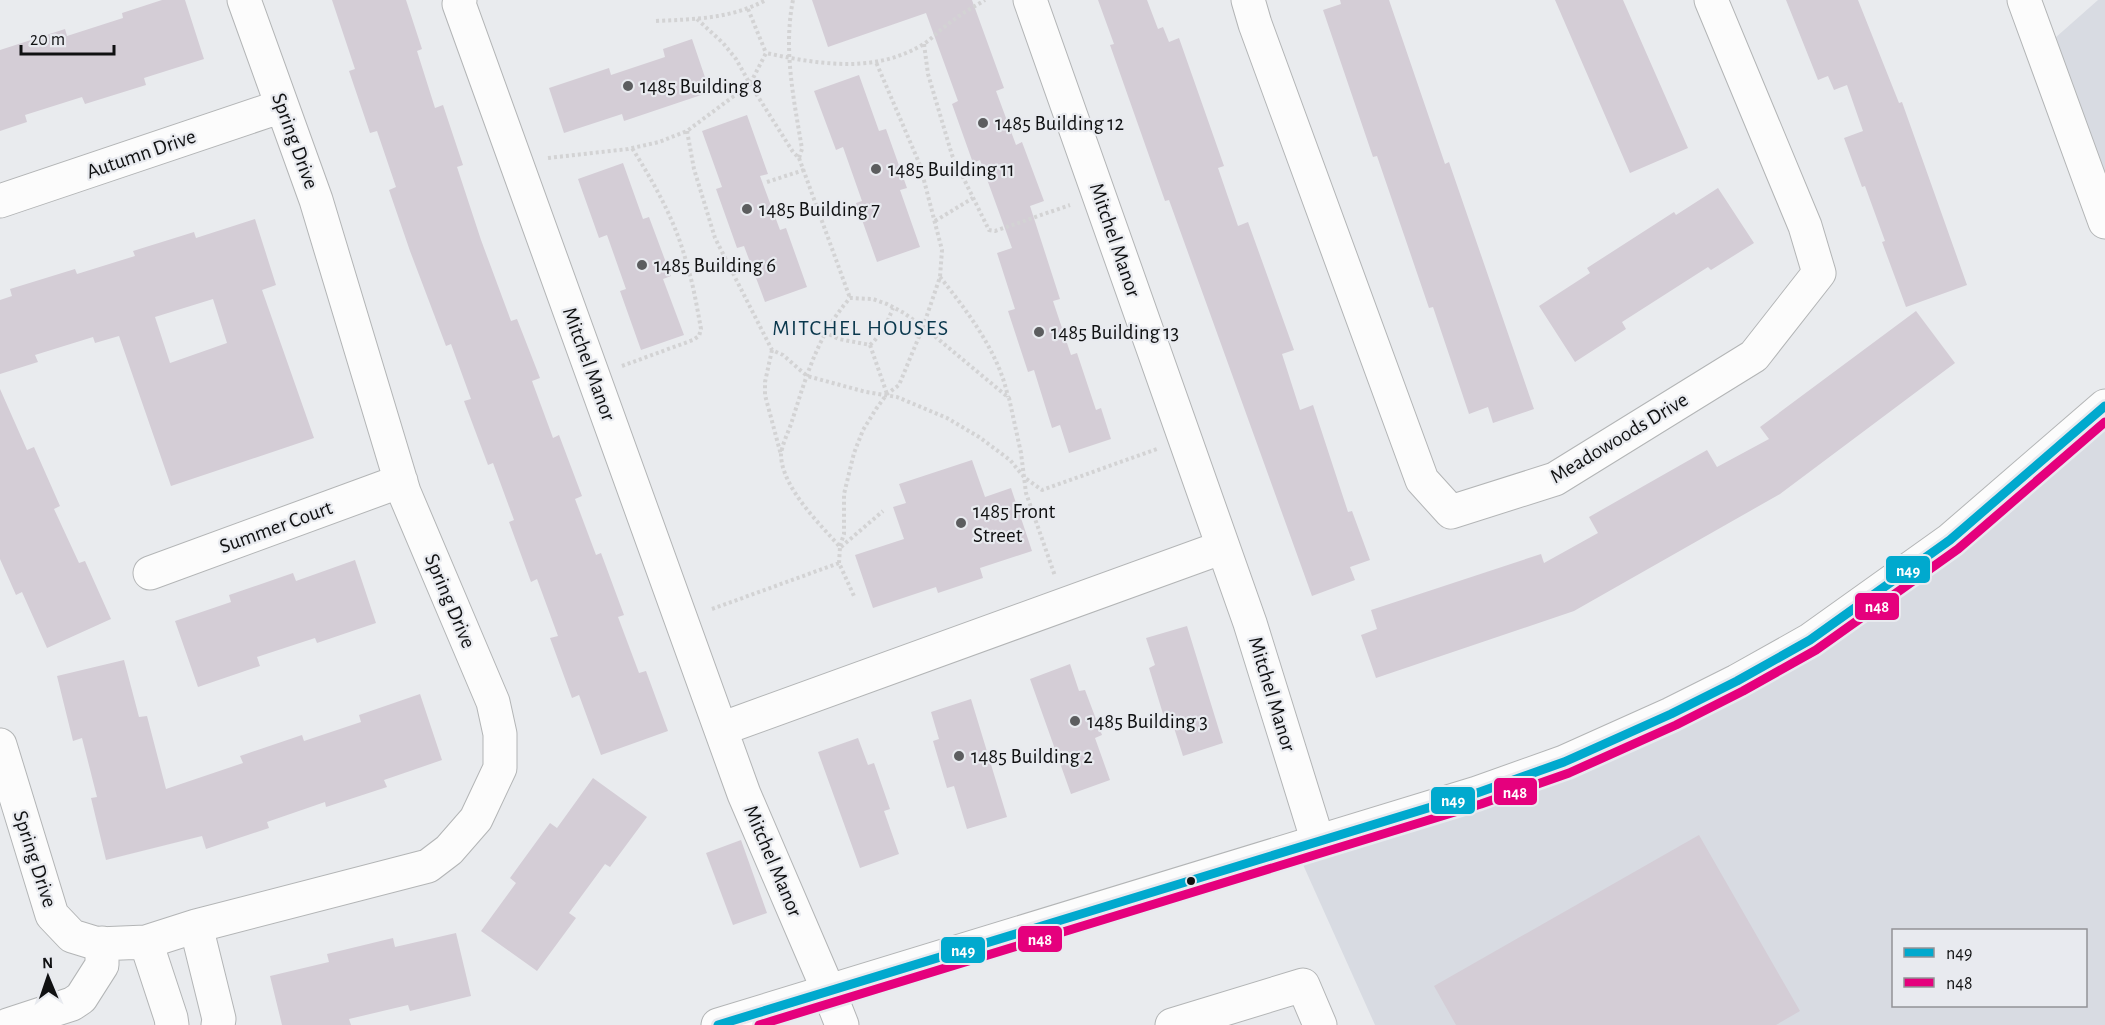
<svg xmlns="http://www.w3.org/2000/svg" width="2105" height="1025" font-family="'Alegreya Sans',sans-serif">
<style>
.built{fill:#d8dbe2;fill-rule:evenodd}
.building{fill:#d4cdd6;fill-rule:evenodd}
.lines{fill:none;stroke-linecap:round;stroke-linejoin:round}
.minor-casing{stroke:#b3b5b6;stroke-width:35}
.major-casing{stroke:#b3b5b6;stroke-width:35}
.path{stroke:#d3d3d4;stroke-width:4;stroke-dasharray:3 3;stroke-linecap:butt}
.minor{stroke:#fcfcfc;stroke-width:33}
.major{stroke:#fcfcfc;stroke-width:33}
.bus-1-casing{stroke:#e8eaef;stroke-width:14}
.bus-2-casing{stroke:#e8eaef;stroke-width:14}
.bus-1{stroke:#00a9ce;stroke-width:9}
.bus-2{stroke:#e5007d;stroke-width:9}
.poi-dot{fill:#5c5d5f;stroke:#e8eaef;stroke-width:2}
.bus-dot{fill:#101112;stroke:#e8eaef;stroke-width:2}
.labels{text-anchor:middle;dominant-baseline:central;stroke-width:4.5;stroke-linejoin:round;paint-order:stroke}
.poi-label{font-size:21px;fill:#101112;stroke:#e8eaef;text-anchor:start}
.street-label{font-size:21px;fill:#101112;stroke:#e8eaef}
.neighbourhood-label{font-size:22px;letter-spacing:1.5px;fill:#09374c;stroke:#e8eaef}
.line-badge{stroke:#e8eaef;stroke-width:2}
.badge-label{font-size:16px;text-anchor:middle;font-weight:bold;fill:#fff}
</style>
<rect width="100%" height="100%" fill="#e9ebee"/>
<path class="built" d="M2098,0H2105V181L2055,38Z
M2105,394V1025H1375L1296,849L1615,742L1792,650ZM1894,930H2086V1006H1894Z"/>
<path class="building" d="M162,0H185L204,59L144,78L146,85L85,104L82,97L25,115L27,122L0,131V50L65,29L67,36L123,18L122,13Z
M332,0H406L422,49L417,51L435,108L443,105L463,165L457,167L481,240L511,321L517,319L540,378L532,381L553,438L559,435L582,496L575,499L596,555L601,553L624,615L618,617L639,673L646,671L668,731L601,755L579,695L572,698L550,638L558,636L537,579L531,582L509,522L514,520L493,463L488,465L464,401L471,399L451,344L446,346L410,251L389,190L396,187L377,131L370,133L349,71L355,69Z
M812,0H972L1004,88L996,91L1016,145L1022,142L1044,201L1030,206L1060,299L1053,301L1071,355L1077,353L1096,410L1101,408L1111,439L1069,453L1060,425L1052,428L1034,370L1028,372L1008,311L1015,309L997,253L1012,248L980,160L973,163L952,104L958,101L926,13L828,47Z
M1098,0H1147L1158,29L1163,27L1169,42L1179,38L1224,166L1218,168L1238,226L1248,222L1294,350L1282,354L1300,410L1313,405L1348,512L1352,511L1370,560L1350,567L1355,580L1312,596L1169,200L1165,201L1110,45L1114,44Z
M1340,0H1389L1445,164L1449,162L1534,409L1493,423L1488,407L1469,414L1433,307L1429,308L1377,156L1373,157L1323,10L1341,4Z
M1555,0H1623L1688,148L1630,173Z
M1786,0H1858L1899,103L1902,102L1967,285L1906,307L1882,242L1885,241L1865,186L1862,187L1844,138L1863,131L1847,85L1834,90L1828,76L1818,80Z
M692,39L710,92L624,121L622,114L564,133L549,88L609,68L611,75L665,57L663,49Z
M859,75L879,131L886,129L907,188L900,190L920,247L877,262L856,203L862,201L843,147L836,150L814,91Z
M747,115L768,174L760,176L780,230L786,228L807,287L765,302L744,246L737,248L716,189L722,187L702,131Z
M623,163L643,219L649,217L671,276L663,279L684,335L641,350L620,291L626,289L607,235L599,238L578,179Z
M1718,188L1754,243L1711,270L1708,267L1622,322L1626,329L1575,362L1539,306L1590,273L1587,268L1674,212L1676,215Z
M255,219L276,285L262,290L314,438L171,486L119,336L95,343L93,337L35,355L38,362L0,374V300L12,296L10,289L75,269L77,274L135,256L133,251L194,232L196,238ZM213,299L227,343L170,363L155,317Z
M1916,311L1955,363L1780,494L1574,611L1376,678L1361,635L1377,629L1371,610L1541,554L1544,563L1598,533L1589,517L1707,450L1717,467L1769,439L1760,427Z
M0,389L27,450L34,447L60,506L54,509L79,563L85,561L111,619L47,648L22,592L16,595L0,559Z
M972,460L985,497L1011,488L1032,551L980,568L983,578L938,593L936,587L873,608L855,555L904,539L893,507L906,503L899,484Z
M355,560L376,623L317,643L315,638L257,657L260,666L198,687L175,621L231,602L229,595L293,573L296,581Z
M1187,626L1223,743L1183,756L1169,712L1163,714L1149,668L1155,665L1146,638Z
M124,660L139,717L147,716L166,789L243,763L240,756L302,735L304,741L361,722L359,715L420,694L442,760L384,780L387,787L326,807L325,802L267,822L269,828L206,849L202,836L106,860L91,798L97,797L82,738L73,741L57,676Z
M1070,664L1079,691L1085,690L1102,735L1095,738L1110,780L1071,794L1030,679Z
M971,699L1007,817L967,829L954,786L947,788L933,741L939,739L931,712Z
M858,738L868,765L874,763L890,809L884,811L899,854L860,868L818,752Z
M593,778L647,817L610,867L605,864L569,913L576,918L537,971L481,931L516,883L510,878L550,823L557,828Z
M1699,835L1800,1011L1776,1025H1456L1434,986Z
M741,840L767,913L733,925L706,853Z
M456,933L471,996L410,1011L408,1005L349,1019L351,1025H282L270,976L329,962L327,954L393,938L395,947Z"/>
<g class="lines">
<defs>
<path id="minor" d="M460,0L459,4L744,794L829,992L842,1025
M1030,0L1250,623L1318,842
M1248,0L1255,24L1422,480L1451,512L1555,479L1754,356L1819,273L1805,226L1711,0
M0,201L282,106
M150,573L401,481
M721,729L1223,547
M0,745L52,915L72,936L98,944L146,942L196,926L428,866L449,850L476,819L500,768V734L493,702L404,492L316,200L244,0
M196,926L219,1019L218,1025
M146,942L171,1018L172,1025
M8,1025L72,1004L81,998L102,965V943
M1172,1025L1303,985L1320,1025"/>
<path id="major" d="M2024,0L2105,222
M718,1025L1477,793L1564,762L1671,714L1737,681L1810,640L1950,540L2105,406"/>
</defs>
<use href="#minor" class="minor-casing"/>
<use href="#major" class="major-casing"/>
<path class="path" d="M748,9L766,53
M697,19L723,43L736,59L750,84L793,152L799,158L802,149C794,100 783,50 793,0
M656,21C696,19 730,19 766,0
M924,44L928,74L952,155L989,230L995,231L1070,205
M687,131L694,169L715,238L772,350L783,355L807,376L866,392L897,397L947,418L979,437L1010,460L1024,477L1042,490L1157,449
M548,158L628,149L659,142L687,131L750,84L766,53C818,64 873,74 922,45C931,40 938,31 947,25C959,15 972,8 985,0
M799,158L850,298
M767,182L804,170
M935,221L973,198
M940,277C968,312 999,353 1008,397
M824,332L839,339L870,345C882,334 887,323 893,308
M870,345L887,394
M772,350L765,382V395L781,455
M622,366L693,340L699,336L701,329C697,307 693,283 686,261C675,220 654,183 632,148
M840,546L844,534V494L854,453L863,430L876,409L887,394L899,385L923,327L940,277L942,250L920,165L876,62
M841,547L883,511
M839,563L840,547C820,524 783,489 781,456C781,446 789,431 792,421C806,377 818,334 850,298L873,299L887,304L904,313L926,329L1009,398L1021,453L1026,493L1055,576
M712,609L839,563L854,596"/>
<use href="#minor" class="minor"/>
<use href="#major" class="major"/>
<defs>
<path id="bus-1" d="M718,1025L1477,793L1564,762L1671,714L1737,681L1810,640L1950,540L2105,406"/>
<path id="bus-2" d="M759,1025L1481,804L1569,773L1676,725L1743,691L1816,650L1958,549L2105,422"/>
</defs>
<use href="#bus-1" class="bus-1-casing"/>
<use href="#bus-2" class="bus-2-casing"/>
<use href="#bus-1" class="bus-1"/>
<use href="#bus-2" class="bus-2"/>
</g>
<g class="poi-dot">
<circle cx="628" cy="86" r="6"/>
<circle cx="983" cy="123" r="6"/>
<circle cx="876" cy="169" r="6"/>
<circle cx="747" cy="209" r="6"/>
<circle cx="642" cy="265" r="6"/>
<circle cx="1039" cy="332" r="6"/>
<circle cx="961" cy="523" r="6"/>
<circle cx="1075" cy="721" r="6"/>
<circle cx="959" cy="756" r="6"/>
</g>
<circle class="bus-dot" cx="1191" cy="881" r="5"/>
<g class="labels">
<g class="poi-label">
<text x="640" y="86">1485 Building 8</text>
<text x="995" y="123">1485 Building 12</text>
<text x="888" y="169">1485 Building 11</text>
<text x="759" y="209">1485 Building 7</text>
<text x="654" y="265">1485 Building 6</text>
<text x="1051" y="332">1485 Building 13</text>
<text x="973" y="511">1485 Front<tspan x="973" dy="24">Street</tspan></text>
<text x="1087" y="721">1485 Building 3</text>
<text x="971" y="756">1485 Building 2</text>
</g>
<g class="street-label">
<text transform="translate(295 141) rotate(70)">Spring Drive</text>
<text transform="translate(141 154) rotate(-19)">Autumn Drive</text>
<text transform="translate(1115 240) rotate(71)">Mitchel Manor</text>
<text transform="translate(589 364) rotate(70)">Mitchel Manor</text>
<text transform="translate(1619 438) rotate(-31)">Meadowoods Drive</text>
<text transform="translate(276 527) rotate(-20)">Summer Court</text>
<text transform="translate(450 601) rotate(67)">Spring Drive</text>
<text transform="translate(1272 694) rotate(73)">Mitchel Manor</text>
<text transform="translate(35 859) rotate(72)">Spring Drive</text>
<text transform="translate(773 861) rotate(67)">Mitchel Manor</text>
</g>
<g class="neighbourhood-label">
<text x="861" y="328">MITCHEL HOUSES</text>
</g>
</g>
<g class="line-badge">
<rect x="1885" y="555" width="46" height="29" rx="6" fill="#00a9ce"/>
<rect x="1854" y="592" width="46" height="29" rx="6" fill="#e5007d"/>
<rect x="1493" y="777" width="45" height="29" rx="6" fill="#e5007d"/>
<rect x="1430" y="786" width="46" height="29" rx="6" fill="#00a9ce"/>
<rect x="1017" y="925" width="46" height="28" rx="6" fill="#e5007d"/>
<rect x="940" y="936" width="46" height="28" rx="6" fill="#00a9ce"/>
</g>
<g class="badge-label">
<text x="1908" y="576">n49</text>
<text x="1877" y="612">n48</text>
<text x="1515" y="798">n48</text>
<text x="1453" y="806">n49</text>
<text x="1040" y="945">n48</text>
<text x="963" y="956">n49</text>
</g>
<rect x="1892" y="929" width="195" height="78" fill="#e8eaef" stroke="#929397" stroke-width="1.5"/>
<rect x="1904" y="948" width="30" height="9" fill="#00a9ce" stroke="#929397" stroke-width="1.5"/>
<text x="1946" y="959" font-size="18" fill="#101112">n49</text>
<rect x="1904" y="978" width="30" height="9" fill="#e5007d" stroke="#929397" stroke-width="1.5"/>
<text x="1946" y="989" font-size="18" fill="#101112">n48</text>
<g transform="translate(48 977) rotate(358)" stroke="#e8eaef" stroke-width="4.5" paint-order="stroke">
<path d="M0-4.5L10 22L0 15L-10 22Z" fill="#101112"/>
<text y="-9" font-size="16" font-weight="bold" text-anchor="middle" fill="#101112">N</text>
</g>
<path d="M21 45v9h93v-9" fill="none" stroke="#101112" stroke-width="3"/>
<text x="30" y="45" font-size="18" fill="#101112" stroke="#e8eaef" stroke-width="4.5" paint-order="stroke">20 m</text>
</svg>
